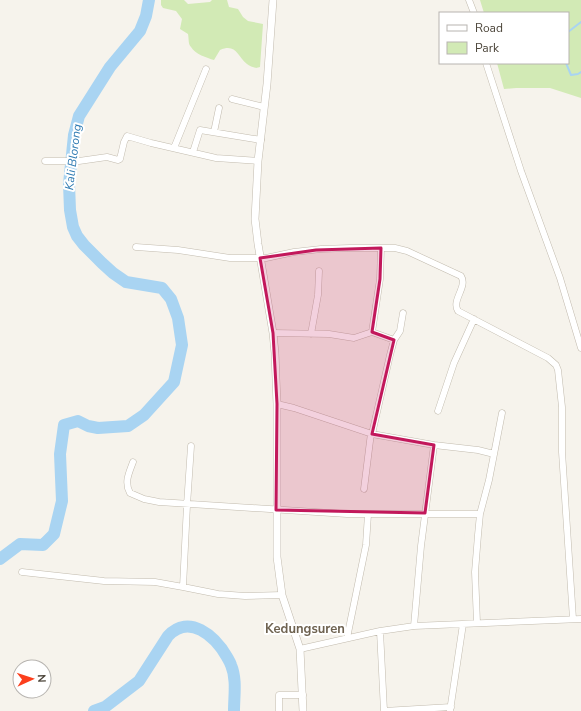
<svg xmlns="http://www.w3.org/2000/svg" width="581" height="711" font-family="'Nunito Sans',sans-serif">
<style>
.green{fill:#d2eab5}
.lines{fill:none;stroke-linecap:round;stroke-linejoin:round}
.stream{stroke:#a9d4f2;stroke-width:2}
.river{stroke:#a9d4f2;stroke-width:12}
.minor-casing{stroke:#c2bbae;stroke-width:7}
.tertiary-casing{stroke:#c2bbae;stroke-width:8}
.minor{stroke:#fff;stroke-width:6}
.tertiary{stroke:#fff;stroke-width:7}
.marked{fill:#c2185b;fill-opacity:0.2;stroke:#c2185b;stroke-width:3;stroke-linejoin:round}
.labels{text-anchor:middle;dominant-baseline:central;stroke-width:4;stroke-linejoin:round;paint-order:stroke}
.water-label{font-size:12px;font-style:italic;fill:#2e7ab2;stroke:#fff}
.quarter-label{font-size:13px;font-weight:bold;fill:#6e6250;stroke:#fff}
</style>
<rect width="100%" height="100%" fill="#f6f3ec"/>
<path class="green" d="M161,0H184L188,4L210,2L212,0H227L229,7L238,9L243,17L248,21L263,24L260,67L256,68C253,67 249,66 247,64C237,56 236,43 220,50L214,60C207,58 195,54 191,47C188,44 189,39 188,34L180,29L182,19L176,11L163,8L161,5Z
M480,0H581V98L550,88H516L504,89L497,63H568V13H484Z"/>
<g class="lines">
<path class="stream" d="M568,32L581,22
M566,63L571,75L578,74L581,72"/>
<path class="river" d="M0,559L20,544L43,545L54,534L62,501L60,454L64,425L78,421L88,426L98,428L128,426L144,415L174,382L182,345L178,318L171,299L162,288L126,282L113,273L102,263L84,245L77,236L73,227L70,210L69,184L74,135L79,116L110,67L140,31L146,16L149,0
M94,711L105,707L139,681L168,636C189,613 215,636 227,657C228,659 230,662 231,665C237,679 234,696 234,711"/>
<defs>
<path id="minor" d="M469,0L474,13
M486,63L521,171L560,278L581,348
M232,99L264,107
M214,132L219,108
M174,148L206,69
M193,152L200,130L261,140
M45,161H79L107,157L118,160L120,159L124,142L127,136L151,143L216,158L258,161
M136,247L178,250L230,258H266L294,252L321,249L350,248H395L407,251L461,276C468,287 451,300 458,311L548,358L556,365L558,370L562,407V452L573,619
M372,332L380,279L381,248
M273,333L329,334L354,338L372,332L394,340
M311,334L318,295L319,271
M277,404L294,408L372,434L434,445L478,450L494,454
M438,411L454,363L474,319
M372,434L390,355L394,340L400,331L403,313
M191,446L187,505L183,587L218,594L245,596L282,595
M133,462C129,473 124,482 130,493L144,499L159,502L347,514H480
M364,489L371,433
M22,572L104,581L155,582L183,587
M477,623L475,572L478,535L480,514L489,480L502,413
M414,626L421,546L434,445
M380,631L384,711L451,707
M347,638L366,545L368,514
M300,649L380,631L414,626L581,619
M279,711V695H303
M450,711L463,624"/>
<path id="tertiary" d="M273,0L267,84L258,161L255,219L258,244L273,333L275,353L277,404V557L282,595L300,649L303,711"/>
</defs>
<use href="#minor" class="minor-casing"/>
<use href="#tertiary" class="tertiary-casing"/>
<use href="#minor" class="minor"/>
<use href="#tertiary" class="tertiary"/>
</g>
<path class="marked" d="M381,248L380,279L372,332L394,340L372,434L434,445L425,513L276,510L277,404L273,333L260,258L316,250Z"/>
<g class="labels">
<g class="water-label">
<text transform="translate(73 157) rotate(-83)">Kali Blorong</text>
</g>
<g class="quarter-label">
<text x="305" y="629">Kedungsuren</text>
</g>
</g>
<rect x="439" y="12" width="130" height="52" fill="#ffffff" stroke="#b7b4b0"/>
<rect x="447" y="25" width="20" height="6" fill="#ffffff" stroke="#b7b4b0"/>
<text x="475" y="32" font-size="12" fill="#4b4439">Road</text>
<rect x="447" y="42" width="20" height="12" fill="#d2eab5" stroke="#b7b4b0"/>
<text x="475" y="52" font-size="12" fill="#4b4439">Park</text>
<g transform="translate(32 679) rotate(87)"><circle r="19" fill="#ffffff" stroke="#b7b4b0"/>
<path d="M0-3L7 15L0 10L-7 15Z" fill="#fc3f1d"/>
<text y="-6" font-size="11" font-weight="bold" text-anchor="middle" fill="#4b4439">N</text>
</g>
</svg>
